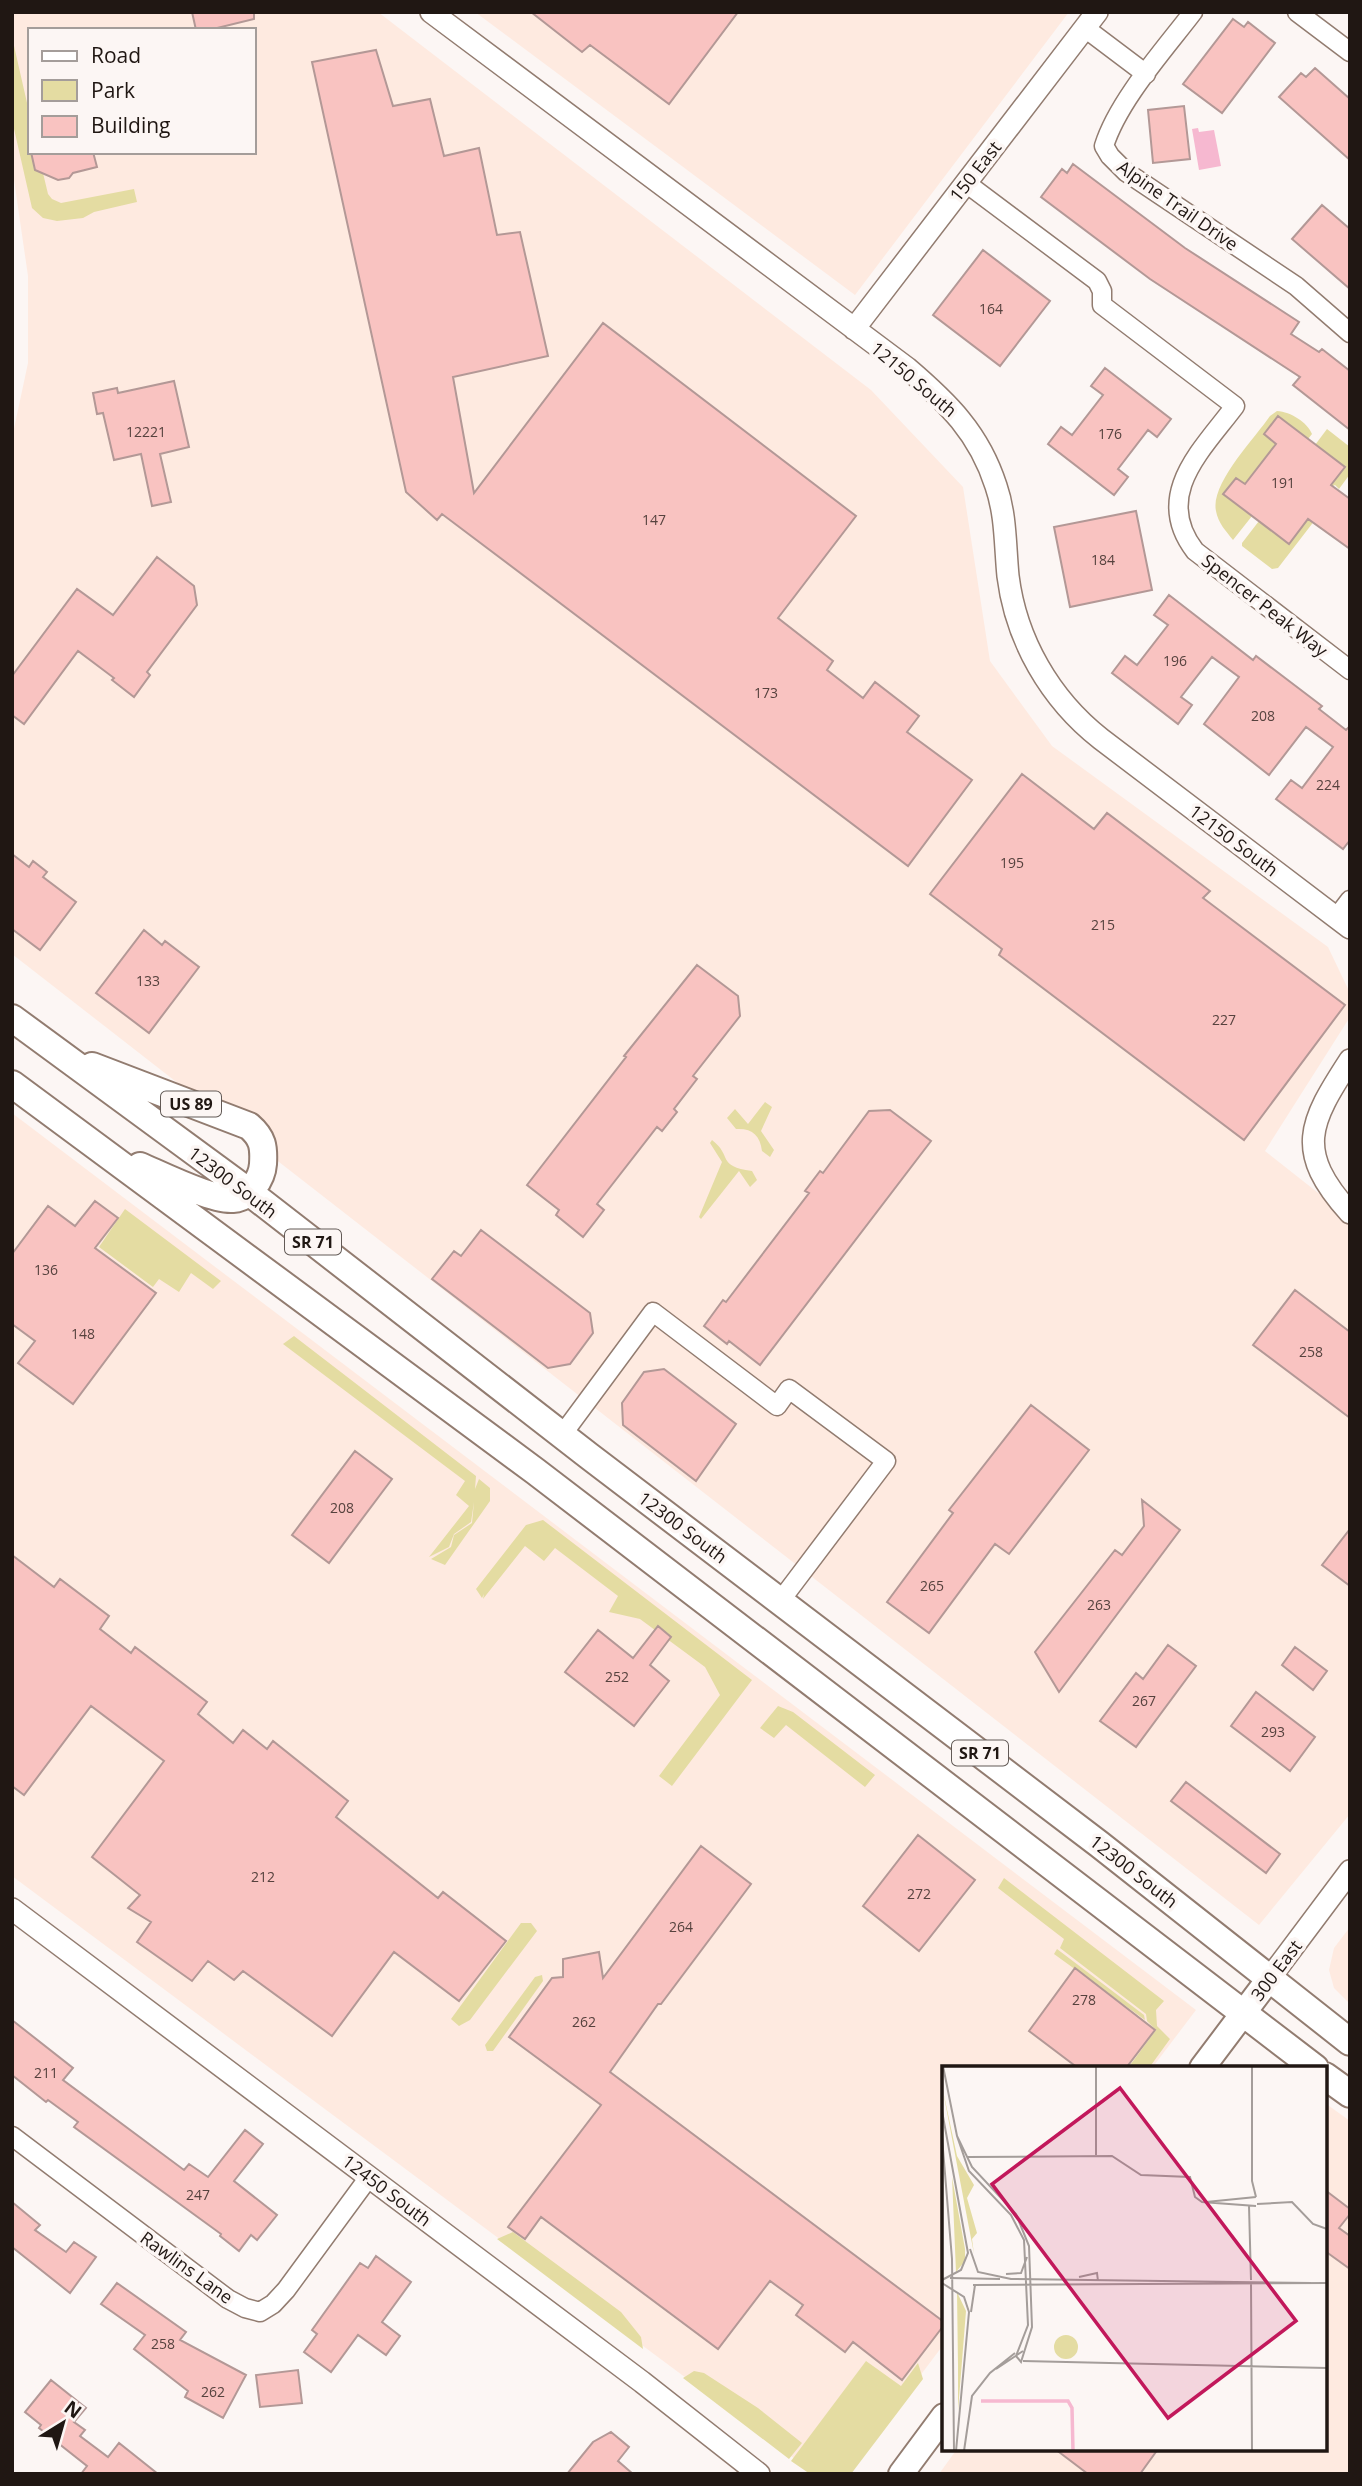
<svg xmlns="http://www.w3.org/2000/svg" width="1362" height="2486" font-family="'Open Sans',sans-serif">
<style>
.built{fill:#feeae0;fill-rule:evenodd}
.green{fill:#e4dca2}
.water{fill:#f6b8d0}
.building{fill:#f9c3c1;stroke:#b39896;stroke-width:2}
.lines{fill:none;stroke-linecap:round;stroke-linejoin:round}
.minor-casing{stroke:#927c70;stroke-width:21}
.tertiary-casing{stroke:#927c70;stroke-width:24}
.secondary-casing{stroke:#927c70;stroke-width:28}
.primary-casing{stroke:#927c70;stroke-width:30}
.minor{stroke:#fff;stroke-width:18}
.tertiary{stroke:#fff;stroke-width:21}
.secondary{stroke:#fff;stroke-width:24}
.primary{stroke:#fff;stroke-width:26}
.labels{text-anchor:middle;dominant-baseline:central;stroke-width:7;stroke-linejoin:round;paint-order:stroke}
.number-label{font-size:14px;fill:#56423e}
.shield{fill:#fcf6f4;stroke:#625a56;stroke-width:2}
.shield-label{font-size:16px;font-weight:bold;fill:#201713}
.street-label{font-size:18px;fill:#201713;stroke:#fcf6f4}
.inset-river{fill:none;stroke:#f6b8d0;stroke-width:3.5}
.inset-road{fill:none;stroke:#a49d9a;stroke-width:2}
.view{fill:#c2185b;fill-opacity:0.15;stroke:#c2185b;stroke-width:3.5}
.inset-edge{fill:none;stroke:#201713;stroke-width:3.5}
</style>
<rect width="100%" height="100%" fill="#fcf6f4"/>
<path class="built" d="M12,12H378L871,390L963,487L990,661L1052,746L1328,947L1350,993V1017L1265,1151L1350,1218V1814L1259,1925L12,954V438L28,363V276L12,166ZM30,30H254V152H30Z
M475,12H1069L855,295Z
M12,1113L1196,2010L1152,2068H944V2344L846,2474H815L12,1876Z
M1350,1927V2004L1334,1988L1329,1970L1334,1948Z
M1325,2103L1350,2121V2474H939L957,2449H1325Z"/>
<path class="green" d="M12,37L30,116V152H38L48,194L52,199L61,203L134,189L137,202L94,212L83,218L57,221L43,218L32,208L12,120Z
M1277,411C1291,412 1307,422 1312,434L1308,439L1278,416L1264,434L1276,444L1245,484L1236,478L1224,494L1252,516L1233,540C1226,531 1218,523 1216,511C1210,484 1255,438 1270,416Z
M1327,429L1350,447V474L1339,489L1335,485L1331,487L1315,520L1278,568L1272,569L1242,546V543L1259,521L1289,544L1315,445Z
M765,1102L772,1107L761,1131L774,1150L770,1157L762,1151C760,1135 752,1128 736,1129L727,1118L735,1109L748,1124Z
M712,1140C733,1156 716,1166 752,1171L757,1180L750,1187L739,1171L701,1219L699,1217L722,1162L710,1143Z
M125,1209L221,1281L213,1289L191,1273L179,1292L159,1279L153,1287L99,1247Z
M294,1336L476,1476L475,1489L479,1479L490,1488V1501L445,1565L431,1559L451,1547L454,1535L472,1523L474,1502L471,1522L454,1534L449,1547L429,1557L469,1506L456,1495L465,1481L283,1344Z
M543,1520L752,1680L672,1786L659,1776L720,1695L705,1667L640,1619L609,1612L618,1596L555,1548L544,1561L525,1546L483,1599L484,1594L482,1598L476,1589L526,1525Z
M778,1706L793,1712L875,1775L865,1787L786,1725L774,1738L760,1728Z
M1004,1878L1164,2001L1156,2010L1157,2026L1170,2039L1149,2068H1128L1156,2030L1147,2021L1146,2014L1060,1948L1064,1939L998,1888Z
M521,1923H531L537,1931L470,2020L459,2026L451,2019Z
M1057,1949L1144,2015L1145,2020L1054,1954Z
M542,1975L543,1981L493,2051H487L485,2045L535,1977Z
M513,2232L621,2312L641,2337L643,2349L497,2239Z
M866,2361L901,2386L918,2363L923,2379L851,2474H810L791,2461Z
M694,2371L704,2373L758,2408L802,2443L789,2459L683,2378Z"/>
<path class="water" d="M1198,128L1199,132L1214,130L1221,166L1199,170L1192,129Z"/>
<path class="building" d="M192,12H254V19L209,30H196Z
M531,12H738L669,104L590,45L582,52Z
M1233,19L1244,27L1248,22L1275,43L1222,113L1183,84Z
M376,50L393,106L430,99L444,156L479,148L497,235L520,232L548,356L453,377L474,493L603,323L856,516L778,618L833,661L827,670L863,698L875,682L919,716L907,732L972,780L908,866L442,514L437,520L406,492L312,62Z
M1315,68L1350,99V160L1279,97L1301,73L1306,77Z
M1184,106L1190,159L1153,163L1148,110Z
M31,152H93L97,167L73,173L69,178L58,180L35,170Z
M1073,164L1185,248L1299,322L1291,334L1319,352L1322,349L1350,371V430L1293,385L1300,377L1150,279L1041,197L1062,169L1067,173Z
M1322,205L1350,229V289L1292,239Z
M983,250L1050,301L1000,366L933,315Z
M1105,368L1171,419L1157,437L1148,430L1118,469L1128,477L1114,495L1048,444L1061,427L1072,435L1103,395L1091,386Z
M174,381L189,447L160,454L171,502L152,506L141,454L114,460L103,413L97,414L93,393L117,388L118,393Z
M1278,416L1345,467L1331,485L1350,499V549L1308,519L1289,544L1223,494L1236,478L1245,484L1276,444L1264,434Z
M1136,511L1152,590L1070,607L1054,527Z
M157,557L194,586L197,605L147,672L150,675L134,697L112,680L114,678L78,651L24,724L12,715V676L77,589L113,615Z
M1169,595L1253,660L1256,656L1322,706L1319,709L1346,730L1350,726V840L1343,849L1276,799L1291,780L1302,788L1333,747L1306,727L1269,775L1204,724L1239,677L1212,657L1181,697L1192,705L1178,724L1112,673L1125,656L1137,665L1168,625L1154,615Z
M1022,774L1094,829L1107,813L1210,891L1203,898L1345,1005L1244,1140L999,955L1002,949L930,894Z
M12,854L29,867L33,861L47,872L43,877L76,902L40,950L12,929Z
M144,930L162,945L165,941L199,967L149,1033L96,993Z
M697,965L738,996L740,1016L693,1076L697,1079L674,1109L677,1112L662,1131L657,1127L597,1204L604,1210L583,1237L556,1215L559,1210L527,1185L626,1057L624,1056Z
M890,1110L931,1141L760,1365L729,1341L727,1344L704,1326L723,1300L726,1302L809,1193L805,1191L820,1171L823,1173L869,1111Z
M95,1201L118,1218L95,1248L156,1293L73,1404L18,1363L35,1341L12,1324V1254L48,1206L75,1226Z
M481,1230L590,1313L593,1333L570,1364L548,1368L432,1279L454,1251L461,1256Z
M1295,1290L1350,1332V1418L1253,1345Z
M664,1369L736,1424L696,1481L623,1425L622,1403L644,1372Z
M1031,1405L1089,1450L1009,1554L995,1544L929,1633L887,1602L953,1513L949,1510Z
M355,1451L392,1479L329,1563L292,1535Z
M1142,1500L1180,1530L1059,1692L1035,1652L1115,1550L1122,1555L1144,1526Z
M1350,1529V1586L1322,1565Z
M12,1555L54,1587L60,1579L109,1616L100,1629L131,1653L135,1647L207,1702L198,1714L233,1743L243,1730L267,1749L273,1741L348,1801L336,1817L438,1898L443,1892L506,1941L459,2001L394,1952L332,2036L243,1971L234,1980L208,1961L192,1981L137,1942L151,1922L128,1908L140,1895L92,1857L164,1761L91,1706L24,1795L12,1786Z
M658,1626L671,1637L650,1665L669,1681L634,1726L565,1672L598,1630L633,1658Z
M1168,1645L1196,1666L1136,1747L1100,1721L1136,1673L1143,1679Z
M1295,1647L1327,1671L1313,1690L1282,1665Z
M1256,1692L1315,1737L1290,1771L1231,1726Z
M1186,1782L1280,1854L1266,1873L1171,1801Z
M918,1835L975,1880L919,1951L863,1906Z
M701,1846L751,1884L661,2004H658L610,2072L944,2322V2325L902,2380L853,2342L845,2352L796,2315L803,2305L770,2281L718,2349L541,2217L525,2239L508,2227L601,2105L509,2037L552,1978L563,1977V1959L599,1952L603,1978Z
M1075,1968L1155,2030L1126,2068H1078L1029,2031Z
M12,2020L73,2068L63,2080L184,2170L189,2164L208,2177L245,2130L263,2144L234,2181L277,2215L257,2240L251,2235L239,2251L220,2236L221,2234L74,2127L78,2122L48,2100L46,2102L12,2075Z
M1325,2190L1350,2209V2214L1339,2228L1350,2236V2269L1325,2251Z
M12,2202L40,2225L35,2230L66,2252L74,2242L96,2257L70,2293L12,2247Z
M376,2256L411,2282L382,2322L400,2336L386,2355L358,2335L331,2372L304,2352L317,2334L312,2330L360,2263L368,2268Z
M117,2283L186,2332L180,2340L246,2375L223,2418L185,2397L188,2391L134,2349L145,2335L101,2304Z
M298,2370L302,2403L260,2407L256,2375Z
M51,2380L86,2408L74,2422L85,2430L80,2436L108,2457L119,2443L158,2474H81L87,2466L39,2428L41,2425L25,2412Z
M611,2432L629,2447L618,2461L633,2474H567L593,2442Z
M1055,2449H1158L1140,2474H1088Z"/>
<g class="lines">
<defs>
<path id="minor" d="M1193,12C1164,50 1118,101 1104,146L1110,156L1126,172L1296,286L1350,333
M1297,12L1350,52
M1085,28L1146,74
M966,183L1097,281L1102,291V305L1235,406C1202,450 1152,495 1195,551L1350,670
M1337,917L1350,900
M562,1435L653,1312L777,1406L789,1389L886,1461L781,1600
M12,2136L228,2299L245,2308L260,2312L273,2304L286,2290L369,2177"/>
<path id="tertiary" d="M431,12L907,368C948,403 979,433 996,486C1006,515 1005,545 1008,576C1016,640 1050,699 1101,739L1350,928
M854,329L1097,12
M1350,1060C1309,1123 1294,1151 1350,1213
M12,1909L642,2382L759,2474
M1269,1979L1350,1871"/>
<path id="secondary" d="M1202,2068L1269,1979
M901,2474L944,2416"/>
<path id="primary" d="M12,1018L249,1192L589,1456L1099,1844L1350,2042
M92,1066L249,1126C263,1138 264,1147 263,1164C262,1179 249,1198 233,1199C213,1201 161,1175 140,1166
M12,1084L535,1471L1315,2068
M1325,2076L1350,2094"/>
</defs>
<use href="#minor" class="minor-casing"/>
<use href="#tertiary" class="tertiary-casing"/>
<use href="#secondary" class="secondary-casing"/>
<use href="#primary" class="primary-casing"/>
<use href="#minor" class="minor"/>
<use href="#tertiary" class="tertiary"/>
<use href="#secondary" class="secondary"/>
<use href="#primary" class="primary"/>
</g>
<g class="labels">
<g class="number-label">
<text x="991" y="308">164</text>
<text x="146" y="431">12221</text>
<text x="1110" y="433">176</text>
<text x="1283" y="482">191</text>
<text x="654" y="519">147</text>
<text x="1103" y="559">184</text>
<text x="1175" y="660">196</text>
<text x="766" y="692">173</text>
<text x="1263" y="715">208</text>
<text x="1328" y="784">224</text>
<text x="1012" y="862">195</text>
<text x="1103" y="924">215</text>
<text x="148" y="980">133</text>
<text x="1224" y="1019">227</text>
<text x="46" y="1269">136</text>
<text x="83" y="1333">148</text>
<text x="1311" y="1351">258</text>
<text x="342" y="1507">208</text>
<text x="932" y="1585">265</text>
<text x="1099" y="1604">263</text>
<text x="617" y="1676">252</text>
<text x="1144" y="1700">267</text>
<text x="1273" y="1731">293</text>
<text x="263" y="1876">212</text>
<text x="919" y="1893">272</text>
<text x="681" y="1926">264</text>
<text x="1084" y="1999">278</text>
<text x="584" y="2021">262</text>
<text x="46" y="2072">211</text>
<text x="198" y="2194">247</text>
<text x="163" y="2343">258</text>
<text x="213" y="2391">262</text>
</g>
<g class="shield">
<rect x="161" y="1091.5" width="60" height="25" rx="5"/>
<rect x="285" y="1229.5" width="56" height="25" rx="5"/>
<rect x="952" y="1740.5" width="56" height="25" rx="5"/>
</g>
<g class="shield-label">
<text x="191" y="1104">US 89</text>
<text x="313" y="1242">SR 71</text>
<text x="980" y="1753">SR 71</text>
</g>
<g class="street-label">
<text transform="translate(975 171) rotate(-52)">150 East</text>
<text transform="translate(1178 205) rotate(35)">Alpine Trail Drive</text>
<text transform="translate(914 379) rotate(40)">12150 South</text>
<text transform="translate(1265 605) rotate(38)">Spencer Peak Way</text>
<text transform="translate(1234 840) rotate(37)">12150 South</text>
<text transform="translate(233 1182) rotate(37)">12300 South</text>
<text transform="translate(683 1527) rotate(37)">12300 South</text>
<text transform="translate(1134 1871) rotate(38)">12300 South</text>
<text transform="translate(1276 1970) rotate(-53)">300 East</text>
<text transform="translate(387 2190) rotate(37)">12450 South</text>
<text transform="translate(187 2267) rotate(36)">Rawlins Lane</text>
</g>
</g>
<g transform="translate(942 2066)">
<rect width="385" height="385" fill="#fcf6f4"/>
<path d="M0,20L15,90L32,119L25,132L35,167L30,173L32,188ZM10,111L23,183V195L14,206ZM15,226L24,245L16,345V300ZM112 281a12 12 0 1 1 24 0a12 12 0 1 1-24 0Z" fill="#e4dca2"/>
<path class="inset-river" d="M39,335H126L130,342L131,385"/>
<path class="inset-road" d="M1,0L15,70L30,101L74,148L87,180L90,261L79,296L74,290L86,259L82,174L69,149L27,105L15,70M310,0V115L314,131M0,45L26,187L19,204L0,214M0,71L10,193L12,385M154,89V0M26,91L170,90L199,109L248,111L253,131L260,136L314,140M264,136L314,131M315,138L350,136L371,158L385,163M307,140L309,214M28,183L36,206L69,213M64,208L79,207L85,191M137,211L155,207L156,215M8,212L58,213M68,213L369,217M309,216L310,385M0,217L22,231L27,246L14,385M31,219L385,217M29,246L33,219M81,295L385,302M54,303L81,285M22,385L30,330L48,307L73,287"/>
<path class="view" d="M178,22L354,255L226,352L50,118Z"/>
<rect width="385" height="385" class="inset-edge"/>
</g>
<rect width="1362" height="2486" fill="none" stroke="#201713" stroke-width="28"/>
<rect x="28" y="28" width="228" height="126" fill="#fcf6f4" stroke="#a49d9a" stroke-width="2"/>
<rect x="42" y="51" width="35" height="10" fill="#ffffff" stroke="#a49d9a" stroke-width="2"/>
<text x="91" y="63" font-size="21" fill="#201713">Road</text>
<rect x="42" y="80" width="35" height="21" fill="#e4dca2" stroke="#a49d9a" stroke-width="2"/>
<text x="91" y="98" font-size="21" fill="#201713">Park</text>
<rect x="42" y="116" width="35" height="21" fill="#f9c3c1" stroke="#a49d9a" stroke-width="2"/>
<text x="91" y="133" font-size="21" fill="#201713">Building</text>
<g transform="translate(63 2423) rotate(37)" stroke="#fcf6f4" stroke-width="5" paint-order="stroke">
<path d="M0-5L12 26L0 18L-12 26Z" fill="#201713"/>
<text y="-10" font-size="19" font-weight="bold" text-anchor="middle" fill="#201713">N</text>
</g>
</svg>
